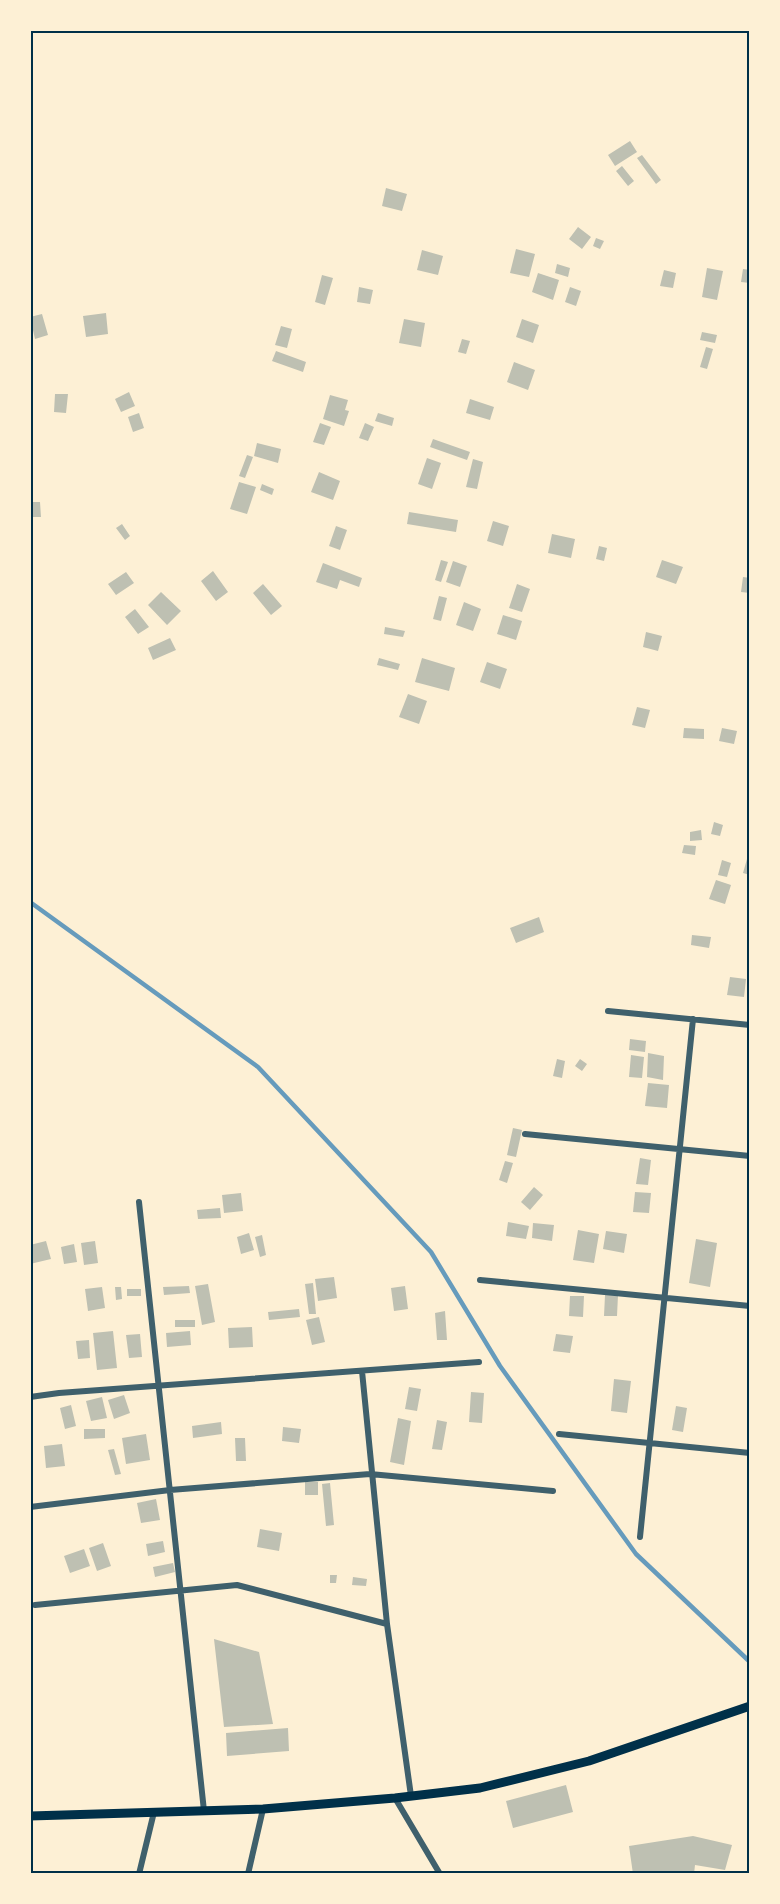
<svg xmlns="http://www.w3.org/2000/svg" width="780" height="1904" font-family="Commissioner,sans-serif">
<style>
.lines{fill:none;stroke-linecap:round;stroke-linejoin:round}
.stream{stroke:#669bbc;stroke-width:4.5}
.building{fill:#bec0b2}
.minor{stroke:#3f606c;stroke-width:6}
.primary{stroke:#003049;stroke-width:9}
.neatline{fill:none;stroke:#003049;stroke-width:2}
</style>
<rect width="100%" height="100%" fill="#fdf0d5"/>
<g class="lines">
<path class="stream" d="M30,902L258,1067L431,1252L500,1366L636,1554L750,1662"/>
</g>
<path class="building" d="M630,141L637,152L615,166L608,155Z
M642,155L661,180L656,184L637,158Z
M622,166L634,181L628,186L616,171Z
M386,188L407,194L402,211L382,206Z
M578,227L591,237L582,249L569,239Z
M596,238L604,241L600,249L593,246Z
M516,249L535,254L529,277L510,273Z
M422,250L443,256L438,275L417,270Z
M557,264L570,268L568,277L555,273Z
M707,268L723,271L717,300L702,297Z
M743,269L750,270V283L741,282Z
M664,270L676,273L673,288L660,286Z
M538,273L559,280L553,300L532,292Z
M322,275L333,278L325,305L315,302Z
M359,287L373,290L370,304L357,302Z
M570,287L581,291L576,306L565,302Z
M106,313L108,334L86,337L83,316Z
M42,314L48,335L35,339L30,317Z
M404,319L425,323L421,347L399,343Z
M522,319L539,325L533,343L516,337Z
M281,326L292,329L287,348L275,345Z
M702,332L717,335L715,343L700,340Z
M462,339L470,341L466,354L458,352Z
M706,347L713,349L707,369L700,367Z
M276,351L306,362L303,372L272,361Z
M514,362L535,370L528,390L507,382Z
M129,392L135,406L121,412L115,399Z
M55,394H68L66,413L54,412Z
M330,395L348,400L345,410L349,411L344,426L323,419Z
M470,399L494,407L490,420L466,413Z
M139,413L144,428L133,432L128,417Z
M378,413L394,418L392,426L375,421Z
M320,423L331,427L324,445L313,442Z
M365,423L374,427L368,441L359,438Z
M433,439L470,452L467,460L430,447Z
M257,443L281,449L278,463L254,456Z
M247,455L253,457L245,478L239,476Z
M427,458L441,463L432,489L418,484Z
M473,459L483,462L477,489L466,487Z
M319,472L340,481L333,500L311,492Z
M239,482L256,487L247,514L230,509Z
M262,484L274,489L272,495L260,490Z
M30,502H40L41,517H30Z
M409,512L458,520L456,532L407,524Z
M493,521L509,526L503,546L487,541Z
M122,524L130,536L125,540L116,528Z
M336,526L347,530L340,550L329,546Z
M552,534L575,539L571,558L548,553Z
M599,546L607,548L604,561L596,559Z
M441,560L448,562L441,582L435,580Z
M662,560L683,567L676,584L656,577Z
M453,561L467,566L460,587L446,582Z
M323,563L362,578L359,587L340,580L337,589L316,582Z
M213,571L228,592L216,601L201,581Z
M126,572L134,583L116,595L108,584Z
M743,577L750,578V593L741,592Z
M263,584L282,606L271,615L253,593Z
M517,584L530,589L522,612L509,608Z
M161,592L181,611L167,625L148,605Z
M439,596L447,598L441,621L433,619Z
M464,602L481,609L473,631L456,625Z
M135,609L149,627L138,634L125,617Z
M503,615L522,621L516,640L497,634Z
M385,627L405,631L403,637L384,634Z
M646,632L662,636L658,651L643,647Z
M170,638L176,650L153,660L148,648Z
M379,658L400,664L398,670L377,665Z
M422,658L455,668L449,691L415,682Z
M487,662L507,669L500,689L480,682Z
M408,694L427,701L419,724L399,717Z
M637,707L650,710L645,728L632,725Z
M684,728L704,729V739L683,738Z
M722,728L737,731L734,744L719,741Z
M714,822L723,825L720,836L711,834Z
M701,830L702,840L690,841V832Z
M684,845L696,846L695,855L682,853Z
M747,859L750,860V875L743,873Z
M722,860L731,863L727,877L718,875Z
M716,880L731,885L725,904L709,899Z
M539,917L544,932L516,943L510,928Z
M692,935L711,937L709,948L691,945Z
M730,977L746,979L744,997L727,995Z
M630,1039L646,1041L645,1052L629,1050Z
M648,1053L664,1056L663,1080L647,1077Z
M631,1055L644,1057L642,1078L629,1077Z
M557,1059L565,1061L562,1078L553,1076Z
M580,1059L587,1064L582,1071L575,1066Z
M648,1083L669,1085L667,1108L645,1106Z
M513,1128L522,1130L516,1157L507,1155Z
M640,1158L651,1160L648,1185L636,1184Z
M505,1161L513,1163L507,1183L499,1180Z
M534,1187L543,1195L530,1210L521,1202Z
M635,1192L651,1193L649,1213L633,1212Z
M241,1193L243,1211L224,1213L222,1195Z
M220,1208L221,1218L198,1219L197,1210Z
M508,1222L529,1226L526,1239L506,1236Z
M533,1223L554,1225L552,1241L532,1238Z
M578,1230L599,1234L594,1263L573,1260Z
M606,1231L627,1234L624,1253L603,1249Z
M249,1233L254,1250L241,1254L237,1237Z
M262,1235L266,1255L260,1257L255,1237Z
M696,1239L717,1243L710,1287L689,1283Z
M46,1241L51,1259L30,1264V1245Z
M95,1241L98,1263L84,1265L81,1243Z
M74,1244L77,1262L64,1264L61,1247Z
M334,1277L337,1298L318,1301L315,1279Z
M313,1283L316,1314H309L305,1284Z
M208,1284L215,1322L202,1325L195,1286Z
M189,1286L190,1293L164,1295L163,1287Z
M405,1286L408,1309L394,1311L391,1288Z
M102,1287L105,1308L88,1311L85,1289Z
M115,1287H121L122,1299L116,1300Z
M127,1289H141V1296H127Z
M605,1295H618L617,1316H604Z
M570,1296H584L583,1317L569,1316Z
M299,1309L300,1317L269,1320L268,1312Z
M445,1311L447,1340H437L435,1313Z
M319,1317L325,1342L312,1345L306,1320Z
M175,1320H195V1327H175Z
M252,1327L253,1347L229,1348L228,1328Z
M113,1331L117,1368L97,1370L93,1333Z
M190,1331L191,1345L167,1347L166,1333Z
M140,1334L142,1357L129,1358L126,1335Z
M556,1334L573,1336L570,1353L553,1351Z
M89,1340L90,1358L78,1359L76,1341Z
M614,1379L631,1381L627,1413L611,1411Z
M409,1387L421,1389L417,1411L405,1409Z
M471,1392L484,1393L482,1423L469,1422Z
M124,1395L130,1413L114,1419L108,1400Z
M102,1397L107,1418L91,1421L86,1401Z
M71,1405L76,1426L65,1429L60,1408Z
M676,1406L687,1408L683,1432L672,1430Z
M398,1418L411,1421L404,1465L390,1462Z
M437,1420L447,1422L442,1450L432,1449Z
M221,1422L222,1434L193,1438L192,1426Z
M283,1427L301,1429L299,1443L282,1441Z
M84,1429H105V1438L84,1439Z
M146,1434L150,1460L126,1464L122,1438Z
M235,1438H245L246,1461H236Z
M62,1444L65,1466L46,1468L44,1446Z
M114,1449L121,1474L115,1475L108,1450Z
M305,1482H318V1495H305Z
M330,1483L334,1525L326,1526L322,1484Z
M156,1499L160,1520L141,1523L137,1503Z
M260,1529L282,1533L279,1551L257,1547Z
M163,1541L165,1552L148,1556L146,1544Z
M103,1543L111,1566L97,1571L89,1548Z
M84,1549L90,1566L70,1573L64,1556Z
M173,1563L175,1572L155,1577L153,1567Z
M330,1575H337L336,1583H330Z
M353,1577L367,1579L366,1586L352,1585Z
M214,1639L259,1652L273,1724L224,1727Z
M288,1728L289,1751L227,1756L226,1733Z
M566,1785L573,1812L513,1828L506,1801Z
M693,1836L732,1845L725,1870L695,1865L694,1874H633L629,1846Z"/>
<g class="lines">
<path class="minor" d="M608,1011L750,1025
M525,1134L750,1156
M139,1202L204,1811
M480,1280L750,1306
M362,1371L387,1624L411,1796
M30,1397L59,1393L479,1362
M559,1434L750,1453
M30,1507L170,1490L370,1474L553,1491
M640,1537L693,1019
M35,1605L237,1585L387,1624
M395,1798L440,1874
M139,1874L154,1812
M248,1874L263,1809"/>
<path class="primary" d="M30,1816L263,1809L395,1798L480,1788L589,1761L750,1706"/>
</g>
<rect width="780" height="1904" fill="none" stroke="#fdf0d5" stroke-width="63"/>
<rect x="32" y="32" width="716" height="1840" class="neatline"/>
</svg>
